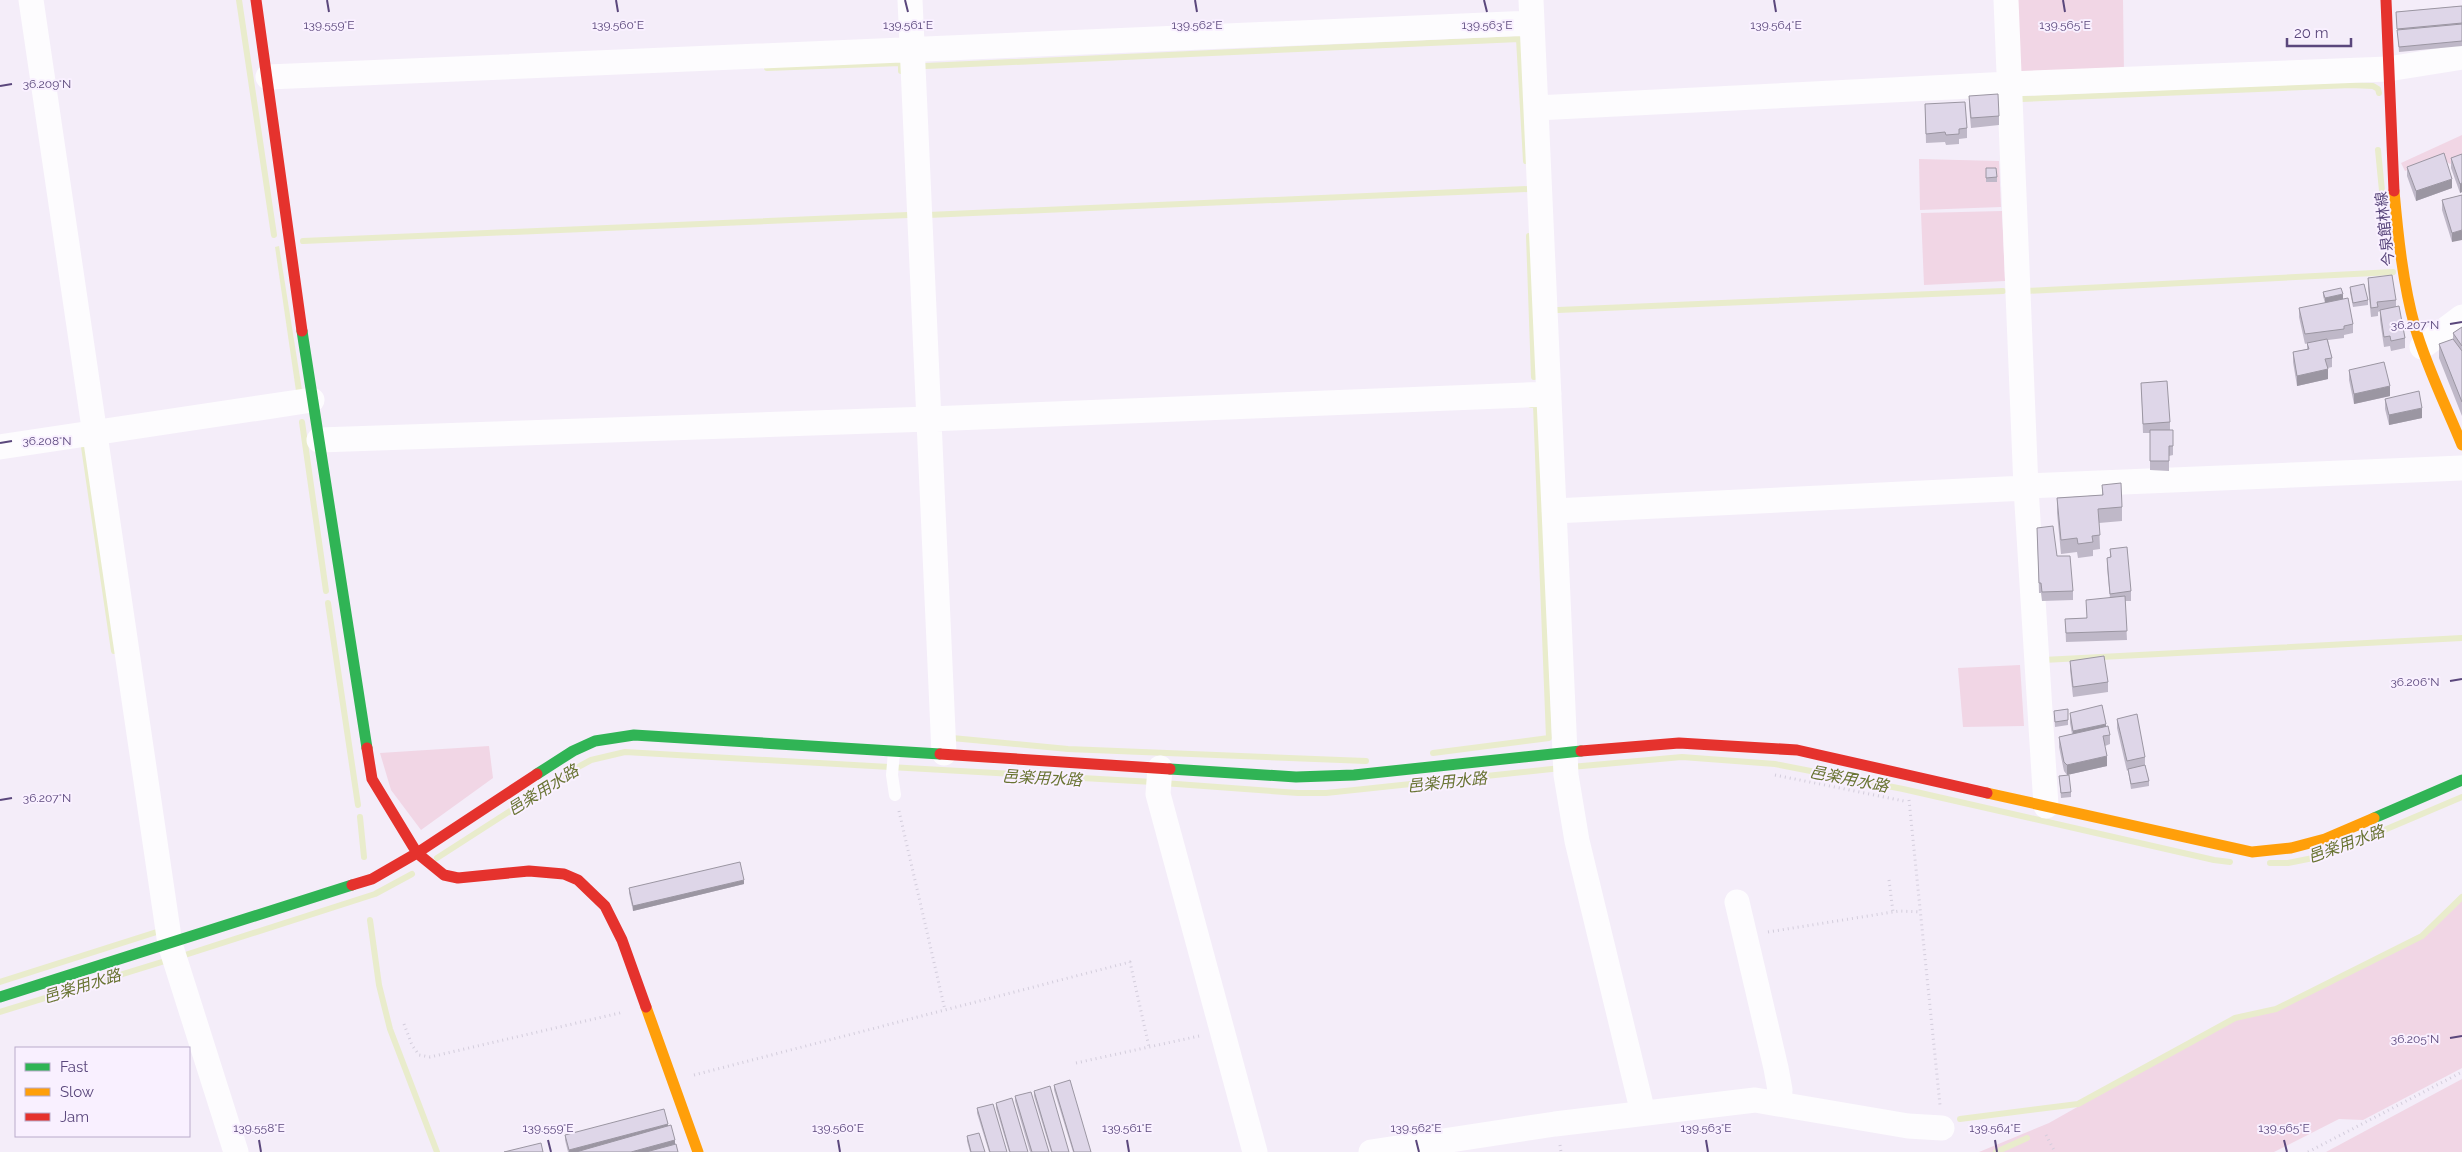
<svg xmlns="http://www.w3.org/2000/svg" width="2462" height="1152" font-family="Raleway,'Noto Sans JP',sans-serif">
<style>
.green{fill:#f1d6e5}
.water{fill:#e9eccc}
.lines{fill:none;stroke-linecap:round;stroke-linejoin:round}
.stream{stroke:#e9eccc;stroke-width:6}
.path{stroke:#d3cddc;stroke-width:3;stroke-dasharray:1 4;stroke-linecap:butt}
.lane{stroke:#fdfcfe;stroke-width:12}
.street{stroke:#fdfcfe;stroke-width:25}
.fast{stroke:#30b455;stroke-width:11}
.slow{stroke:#ff9f0a;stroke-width:11}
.jam{stroke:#e5322d;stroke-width:11}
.wall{fill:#bfb8c8}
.shaded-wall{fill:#9b96a2}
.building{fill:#ded6e8;stroke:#9b96a2}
.ticks{fill:none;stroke:#5a477c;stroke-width:2}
.labels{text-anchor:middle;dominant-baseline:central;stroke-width:4;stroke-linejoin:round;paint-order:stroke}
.street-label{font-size:15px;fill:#5a477c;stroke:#f9f0ff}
.water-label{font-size:16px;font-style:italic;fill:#697433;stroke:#f9f0ff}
.ticks-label{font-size:12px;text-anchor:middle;fill:#5a477c;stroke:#f9f0ff;stroke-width:4;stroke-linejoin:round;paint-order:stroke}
</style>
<rect width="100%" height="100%" fill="#f4edf9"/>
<path class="green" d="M2015,0H2123L2124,73L2017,72Z
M2462,135V159L2450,164L2440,157L2405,171L2401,163Z
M1919,159L1999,161L2001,207L1920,210Z
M2002,211L2005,281L1924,285L1921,213Z
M2020,665L2024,726L1963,727L1958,668Z
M489,746L493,778L421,830L391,790L380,753Z
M2462,897V1068L2363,1120L2339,1119L2274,1152H1979L2049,1123L2235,1018L2276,1009L2422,936Z
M2462,1079V1152H2326Z"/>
<path class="water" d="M279,246L302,390L296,391L275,247Z"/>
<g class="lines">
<path class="stream" d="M239,0L274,235
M926,66L1519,39L1526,161
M767,68L901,63V71
M2022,99L2351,85L2373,86L2378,89L2379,93
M2378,150L2387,242
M928,215L1528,189
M1529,236L1534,377
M303,241L908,215
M2026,291L2393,272
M1558,310L2003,291
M302,422L326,591
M84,447L114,651
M328,603L358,805
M2043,660L2462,638
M952,738L1068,749L1366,761
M1433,753L1549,738L1536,405H1531
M1571,767L1682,757L1775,764L1903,789L2214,860L2230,862
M1163,783L1298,793H1326L1561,768
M360,817L364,857
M437,858L580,766L591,760L625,752L1153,782
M2270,863H2288L2323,856L2462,797
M370,920L379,985L390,1029L437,1152
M185,955L375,894L412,874
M0,982L163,930
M0,1012L165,961
M1960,1119L2078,1104L2235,1018L2276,1009L2422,936L2462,897
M1996,1152L2027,1138"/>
<path class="path" d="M1775,775L1904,801
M1909,800L1940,1105
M899,811L945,1010
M1889,880L1893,912
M1768,932L1899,911L1921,912
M404,1024L412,1045L419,1055L430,1057L624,1012
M1076,1063L1199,1036
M694,1075L1130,962L1149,1047
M2046,1135L2055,1152
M1560,1145L1561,1152
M2308,1152L2462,1072"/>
<path class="lane" d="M894,752L892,775L895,795"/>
<path class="street" d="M31,0L170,944L236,1152
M910,0L944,753
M1531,0L1566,775L1577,841L1643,1113
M2006,0L2026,488L2046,806
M268,77L1532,23
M1536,108L2010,84L2388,69L2462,57
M2422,347L2462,317
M319,440L929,419L1549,394
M0,447L312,400
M2026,486L2462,468
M1554,511L2026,488
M1160,768L1158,794L1255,1152
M1737,902L1776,1068L1780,1090L1779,1103
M1371,1152L1555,1124L1755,1100L1908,1126L1942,1128"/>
<path class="fast" d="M302,331L367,748
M1170,769L1296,777L1354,775L1581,751
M537,774L573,751L595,741L634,735L940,754
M2374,818L2462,780
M0,997L352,885"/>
<path class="slow" d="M2394,191C2398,236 2403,284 2415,327C2427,368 2446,406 2462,445
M1987,793L2252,852L2291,848L2325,839L2374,818
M646,1007L698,1152"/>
<path class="jam" d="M256,0L302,331
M2386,0L2394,191
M367,748L372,779L417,853L444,875L458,878L529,871L564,874L578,880L605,906L622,940L646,1007
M1581,751L1679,743L1797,750L1987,793
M940,754L1170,769
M352,885L372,879L417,853L537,774"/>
</g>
<path class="wall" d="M2462,6V46L2399,52L2396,12Z
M1969,96L1999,116V125L1971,128L1969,106Z
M1925,104L1967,128V138L1959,139V144L1946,145L1945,142L1926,143Z
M2462,154V192L2460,193L2451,168V158Z
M2407,167L2452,188L2416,201L2407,176Z
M1986,168L1997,177V182H1986Z
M2462,195L2452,242L2442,210V200Z
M2368,278L2396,300V307L2405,338V348L2391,351L2390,346L2384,347L2380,320V311L2378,312V316L2371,317L2368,288Z
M2350,287L2368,300V305L2353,307L2350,292Z
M2323,292L2343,299L2353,324V333L2344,335V338L2328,340L2332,358V367L2328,368V379L2297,386L2293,362V352L2307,349V343L2305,344L2299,317V308L2325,303L2323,296Z
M2462,327V416L2439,358V344L2453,340V333Z
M2349,370L2390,396L2354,404L2349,380Z
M2141,383L2170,422V430L2173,446V455L2169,456V471L2150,470V433H2143Z
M2385,399L2422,418L2389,425L2385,409Z
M2102,485L2122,507V521L2099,523L2100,549L2093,550V556L2078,558L2077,552L2061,554L2057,513V498L2102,495Z
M2037,528L2057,556L2073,591V600L2042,601L2041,593H2039Z
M2110,549L2131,591V601H2125L2127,640L2066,642L2065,619L2086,618L2110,598L2107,568V558L2110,557Z
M2070,661L2108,682V692L2073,697L2070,670Z
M2068,709V725L2055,727L2054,711Z
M2070,713L2106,727L2110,735V744L2105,746L2107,766L2067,775L2064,771L2059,747V737L2072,734L2070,723Z
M2117,719L2145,757V765L2149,781V786L2131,789L2128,770L2127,771L2117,728Z
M2059,776L2071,792V797L2061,798Z
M744,884L633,911L629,893V888Z
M1054,1085L1091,1152H1073L1054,1090Z
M1034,1091L1069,1152H1051L1034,1096Z
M1015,1096L1049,1152H1030L1015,1101Z
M996,1103L1028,1152H1009L996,1108Z
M977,1108L1007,1152H989L977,1113Z
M668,1126L678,1152H568L565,1140V1135Z
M967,1136L985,1152H970L967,1141Z"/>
<path class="shaded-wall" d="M2452,179V188L2416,201V191Z
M2462,183V192L2460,193V184Z
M2462,230V240L2452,242V233Z
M2343,294V299L2325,303V298Z
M2328,369V379L2297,386V376Z
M2390,386V396L2354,404V394Z
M2422,408V418L2389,425V415Z
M2106,724V733L2073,741V731Z
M2107,756V766L2067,775V765Z
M744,880V884L633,911V906Z
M668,1124V1128L579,1152H569V1150Z
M675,1140V1144L648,1152H631Z"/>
<path class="building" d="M2462,6V23L2397,29L2396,12Z
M2462,24V41L2399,47L2397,30Z
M1998,94L1999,116L1971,118L1969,96Z
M1965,102L1967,128L1959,129V134L1946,135L1945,132L1926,134L1925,104Z
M2444,153L2452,179L2416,191L2407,167Z
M2462,154V183L2460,184L2451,158Z
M1986,168H1996L1997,177L1986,178Z
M2462,195V230L2452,233L2442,200Z
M2392,275L2396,300L2377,302L2378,307L2371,308L2368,278Z
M2364,284L2368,300L2353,303L2350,287Z
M2341,288L2343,294L2325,298L2323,292Z
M2348,298L2353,324L2344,326V329L2305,334L2299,308Z
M2399,306L2405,338L2391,341L2390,336L2384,337L2380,310Z
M2462,327V346L2453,333Z
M2327,339L2332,358L2325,359L2328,369L2297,376L2293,352L2309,349L2307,343Z
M2453,339L2462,351V402L2439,344Z
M2384,362L2390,386L2354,394L2349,370Z
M2167,381L2170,422L2143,424L2141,383Z
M2419,391L2422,408L2389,415L2385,399Z
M2150,430H2173V446H2169V461H2150Z
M2121,483L2122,507L2098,509L2100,535L2092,536L2093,542L2078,544L2077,538L2061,540L2057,498L2103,495L2102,485Z
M2053,526L2057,556H2070L2073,591L2042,592L2041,583H2039L2037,528Z
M2127,547L2131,591L2110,594L2107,558L2111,557L2110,549Z
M2125,596L2127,631L2066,633L2065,619L2087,618L2086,600Z
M2104,656L2108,682L2073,687L2070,661Z
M2102,705L2106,724L2073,731L2070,713Z
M2068,709V720L2055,722L2054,711Z
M2137,714L2145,757L2127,761L2117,719Z
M2108,726L2110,735L2103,736L2107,756L2067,765L2064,762L2059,737Z
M2145,765L2149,781L2131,784L2128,769Z
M2069,775L2071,792L2061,793L2059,776Z
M740,862L744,880L633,906L629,888Z
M1070,1080L1091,1152H1074L1054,1085Z
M1050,1086L1069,1152H1052L1034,1091Z
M1031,1092L1049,1152H1032L1015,1096Z
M1012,1098L1028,1152H1010L996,1103Z
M993,1104L1007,1152H990L977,1108Z
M664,1109L668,1124L569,1150L565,1135Z
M671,1125L675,1140L631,1152H576Z
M979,1133L985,1152H971L967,1136Z
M541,1143L543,1152H504Z
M676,1144L678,1152H646Z"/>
<path class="ticks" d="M327,0L329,12M616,0L618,12M905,0L908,12M1195,0L1197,12M1484,0L1487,12M1774,0L1776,12M2063,0L2065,12M0,86L12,84M2450,324L2462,322M0,443L12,441M2450,681L2462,679M0,800L12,798M2450,1038L2462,1036M259,1140L261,1152M548,1140L551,1152M838,1140L840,1152M1127,1140L1129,1152M1416,1140L1419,1152M1706,1140L1708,1152M1995,1140L1997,1152M2284,1140L2287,1152"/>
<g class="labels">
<g class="street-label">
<text transform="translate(2385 229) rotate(-96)">今泉館林線</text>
</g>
<g class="water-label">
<text transform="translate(1042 778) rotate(3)">邑楽用水路</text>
<text transform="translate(1849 779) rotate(11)">邑楽用水路</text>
<text transform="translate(1447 782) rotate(-6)">邑楽用水路</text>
<text transform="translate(543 790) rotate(-32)">邑楽用水路</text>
<text transform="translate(2346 844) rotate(-20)">邑楽用水路</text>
<text transform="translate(82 986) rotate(-17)">邑楽用水路</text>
</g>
</g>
<g class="ticks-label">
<text x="329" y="29">139.559°E</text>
<text x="618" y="29">139.560°E</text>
<text x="908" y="29">139.561°E</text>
<text x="1197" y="29">139.562°E</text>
<text x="1487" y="29">139.563°E</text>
<text x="1776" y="29">139.564°E</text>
<text x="2065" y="29">139.565°E</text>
<text x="47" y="88">36.209°N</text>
<text x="2415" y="329">36.207°N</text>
<text x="47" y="445">36.208°N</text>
<text x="2415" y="686">36.206°N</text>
<text x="47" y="802">36.207°N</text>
<text x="2415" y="1043">36.205°N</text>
<text x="259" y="1132">139.558°E</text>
<text x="548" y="1132">139.559°E</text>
<text x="838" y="1132">139.560°E</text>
<text x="1127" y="1132">139.561°E</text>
<text x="1416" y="1132">139.562°E</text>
<text x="1706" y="1132">139.563°E</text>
<text x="1995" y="1132">139.564°E</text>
<text x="2284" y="1132">139.565°E</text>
</g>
<rect x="15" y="1047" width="175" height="90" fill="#f9f0ff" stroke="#b9accb"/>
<rect x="25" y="1063" width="25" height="8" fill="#30b455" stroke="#b9accb"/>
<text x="60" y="1072" font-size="15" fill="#5a477c">Fast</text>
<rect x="25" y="1088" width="25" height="8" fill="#ff9f0a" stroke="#b9accb"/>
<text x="60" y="1097" font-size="15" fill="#5a477c">Slow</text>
<rect x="25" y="1113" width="25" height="8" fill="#e5322d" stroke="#b9accb"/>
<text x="60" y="1122" font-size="15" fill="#5a477c">Jam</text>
<path d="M2287 38v8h64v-8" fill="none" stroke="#5a477c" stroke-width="2.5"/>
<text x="2294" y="38" font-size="15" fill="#5a477c" stroke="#f9f0ff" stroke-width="4" paint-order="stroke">20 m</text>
</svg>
